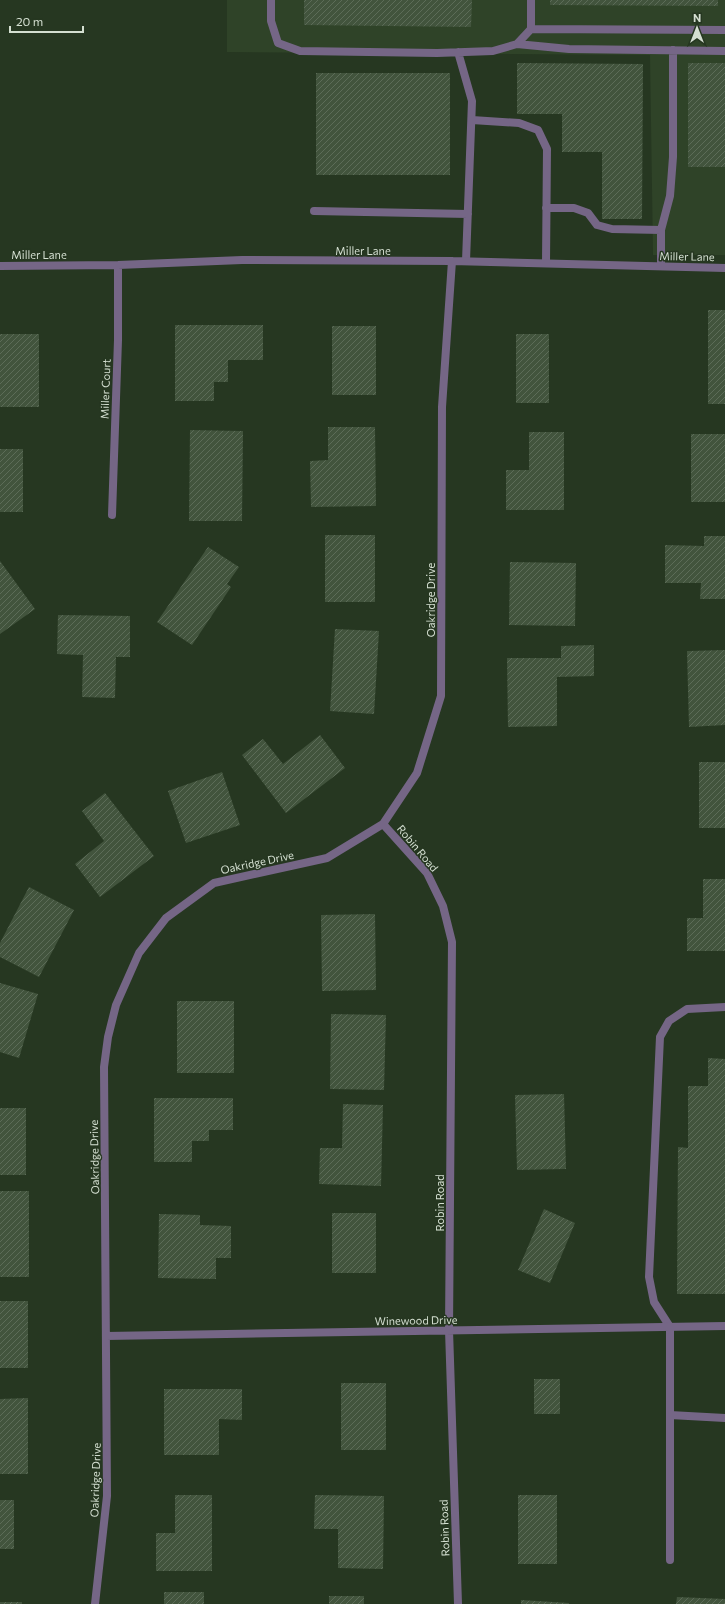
<svg xmlns="http://www.w3.org/2000/svg" width="725" height="1604" font-family="Commissioner,sans-serif">
<style>
.built{fill:#2f4328}
.building{fill:url(#building-hatch)}
.lines{fill:none;stroke-linecap:round;stroke-linejoin:round}
.lane{stroke:#756686;stroke-width:8}
.street{stroke:#756686;stroke-width:8}
.labels{text-anchor:middle;dominant-baseline:central;stroke-width:3;stroke-linejoin:round;paint-order:stroke}
.street-label{font-size:11px;fill:#d4dfd1;stroke:#263721}
</style>
<defs>
<pattern id="building-hatch" width="6" height="6" patternUnits="userSpaceOnUse"><rect width="6" height="6" fill="#42543d"/><path d="M-1 1l2-2M0 6l6-6M5 7l2-2" fill="none" stroke="#5c6c58"/></pattern>
</defs>
<rect width="100%" height="100%" fill="#263721"/>
<path class="built" d="M227,0H725V255H653L650,55L227,52Z"/>
<path class="building" d="M304,0H472L471,27L304,25Z
M550,0H718V6L550,5Z
M517,63L643,64L642,219H602V152H562V114H517Z
M688,63H725V167H688Z
M316,73H450V175H316Z
M708,310H725V404H708Z
M175,325H263V360H228V382H214V401H175Z
M332,326H376V395H332Z
M0,334H39V407H0Z
M516,334H549V403H516Z
M328,427H375L376,506L311,507L310,461L328,460Z
M190,430L243,431L242,521H189Z
M529,432H564V510H506V470H529Z
M691,434H725V502H691Z
M0,449H23V512H0Z
M325,535H375V602H325Z
M704,536H725V599H700L701,583H665V545L704,546Z
M208,547L239,567L227,584L231,587L192,645L157,622Z
M0,561L35,609L0,634Z
M510,562L576,563L575,626L509,625Z
M58,615L130,616V657H116L115,698L82,697L83,655L57,654Z
M335,629L379,631L374,714L330,711Z
M594,645V676L557,677V726L508,727L507,658H561V646Z
M725,650V725L689,727L687,651Z
M320,735L345,768L286,813L242,755L263,739L283,764Z
M699,762H725V828H699Z
M222,772L240,825L186,843L168,791Z
M105,793L154,856L100,897L75,864L104,841L82,811Z
M703,879H725V951H687V918H703Z
M29,887L74,910L39,977L0,957V943Z
M375,914L376,990L322,991L321,915Z
M0,983L38,994L19,1058L0,1052Z
M177,1001H234V1073H177Z
M331,1014L386,1015L384,1090L330,1089Z
M708,1058L725,1059V1294H677L678,1147L688,1148V1086H708Z
M564,1094L566,1169L517,1170L515,1095Z
M154,1098H233V1130H209V1141H192V1162H154Z
M343,1104L383,1105L381,1186L319,1184L320,1148H342Z
M0,1108H26V1175H0Z
M0,1191H29V1277H0Z
M544,1209L575,1223L550,1283L518,1270Z
M332,1213H376V1273H332Z
M159,1214L200,1215V1225L231,1226V1258H216V1279L158,1278Z
M0,1301H28V1368H0Z
M534,1379H560V1414H534Z
M341,1383H386V1450H341Z
M164,1389H242V1420L219,1419V1455H164Z
M28,1398V1474H0V1399Z
M175,1495H212V1571H156V1533H175Z
M315,1495L384,1496L383,1569L338,1568V1529H314Z
M518,1495H557V1564H518Z
M0,1500H14V1549H0Z
M164,1592H204V1604H164Z
M329,1596H364V1604H329Z
M677,1597L725,1599V1604H676Z
M521,1600L569,1603L568,1604H521Z
M0,1602H22V1604H0Z"/>
<g class="lines">
<path class="lane" d="M271,0V21L278,43L300,51L437,53L493,51L517,44L531,29
M531,0V29L725,30
M517,44L569,49L725,51
M458,52L472,101L466,261
M472,120L519,123L538,130L547,149L546,263
M546,208H574L588,213L597,225L612,229L661,230V266
M314,211L468,214
M661,230L670,196L673,157V50
M670,1415L725,1418
M670,1560V1327L654,1302L649,1277L660,1037L669,1021L687,1009L725,1007"/>
<path class="street" d="M0,266L118,265L242,260L452,261L725,268
M112,515L118,340V265
M383,824L427,873L443,906L452,942L449,1330L458,1604
M106,1336L725,1326
M95,1604L107,1496L104,1067L108,1037L116,1005L139,953L166,918L214,883L327,858L383,824L417,773L441,696L442,407L452,261"/>
</g>
<g class="labels">
<g class="street-label">
<text x="363" y="250">Miller Lane</text>
<text x="39" y="254">Miller Lane</text>
<text transform="translate(687 256) rotate(1)">Miller Lane</text>
<text transform="translate(105 389) rotate(-88)">Miller Court</text>
<text transform="translate(430 600) rotate(-90)">Oakridge Drive</text>
<text transform="translate(418 848) rotate(50)">Robin Road</text>
<text transform="translate(257 862) rotate(-12)">Oakridge Drive</text>
<text transform="translate(94 1157) rotate(-91)">Oakridge Drive</text>
<text transform="translate(439 1203) rotate(-90)">Robin Road</text>
<text transform="translate(416 1320) rotate(-1)">Winewood Drive</text>
<text transform="translate(95 1480) rotate(-88)">Oakridge Drive</text>
<text transform="translate(444 1528) rotate(-92)">Robin Road</text>
</g>
</g>
<g transform="translate(697 28)" stroke="#263721" stroke-width="3" paint-order="stroke">
<path d="M0-3L7 15L0 10L-7 15Z" fill="#d4dfd1"/>
<text y="-6" font-size="11" font-weight="bold" text-anchor="middle" fill="#d4dfd1">N</text>
</g>
<path d="M10 26v6h73v-6" fill="none" stroke="#d4dfd1" stroke-width="2"/>
<text x="16" y="26" font-size="12" fill="#d4dfd1" stroke="#263721" stroke-width="3" paint-order="stroke">20 m</text>
</svg>
